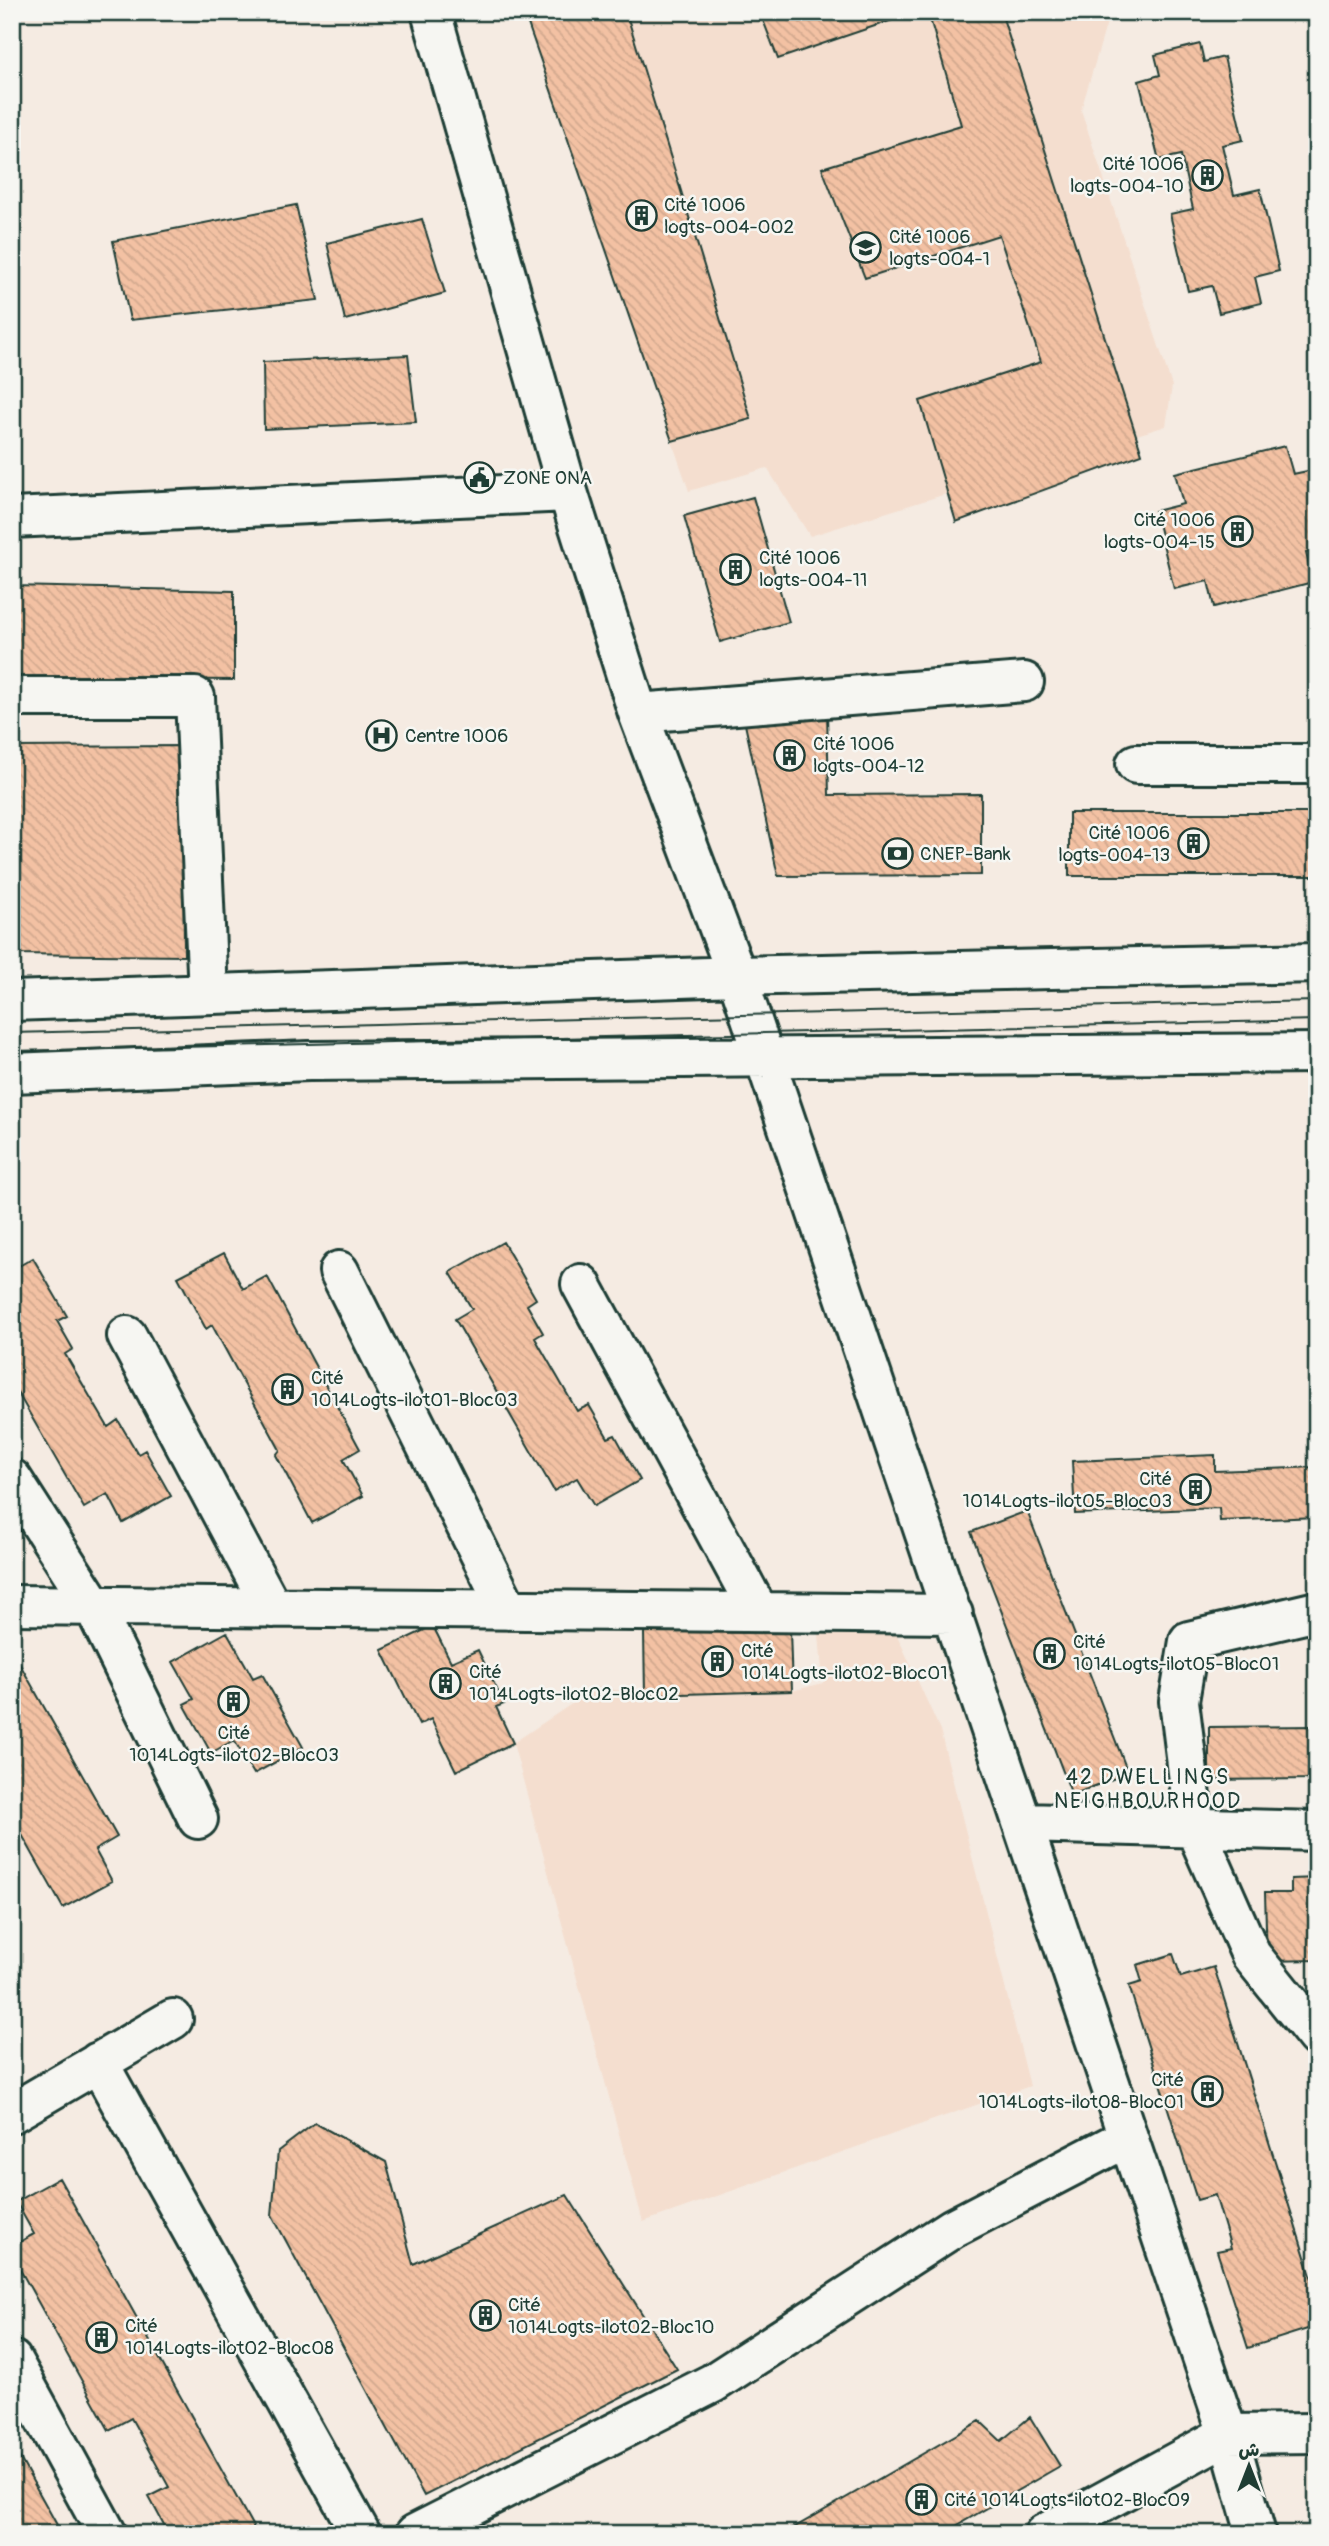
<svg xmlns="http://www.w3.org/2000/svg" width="1329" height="2546" font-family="Pangolin,'Playpen Sans Arabic',sans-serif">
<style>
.built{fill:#f4decf}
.building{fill:url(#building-back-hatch);stroke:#1f3d34;stroke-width:2}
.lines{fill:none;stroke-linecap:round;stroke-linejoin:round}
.minor-casing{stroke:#1f3d34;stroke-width:44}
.minor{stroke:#f6f6f2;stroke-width:38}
.tram{stroke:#1f3d34;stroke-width:2}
.labels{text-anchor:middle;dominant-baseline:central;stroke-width:5;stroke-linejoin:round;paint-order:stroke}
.poi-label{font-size:19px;fill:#1f3d34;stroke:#f6f6f2;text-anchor:start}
.neighbourhood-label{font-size:21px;letter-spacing:2px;fill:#1f3d34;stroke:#f6f6f2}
</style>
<defs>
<pattern id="building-back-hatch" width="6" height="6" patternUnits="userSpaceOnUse" patternTransform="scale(1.75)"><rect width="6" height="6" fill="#f3c1a3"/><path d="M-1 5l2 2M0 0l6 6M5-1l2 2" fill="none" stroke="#d0a78d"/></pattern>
</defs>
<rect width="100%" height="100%" fill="#f5ebe2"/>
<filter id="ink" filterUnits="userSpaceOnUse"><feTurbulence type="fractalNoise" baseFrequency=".0143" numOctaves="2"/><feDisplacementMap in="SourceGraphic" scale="14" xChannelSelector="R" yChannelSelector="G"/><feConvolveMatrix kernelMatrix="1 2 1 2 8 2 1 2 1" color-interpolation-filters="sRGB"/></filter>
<g filter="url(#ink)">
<path class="built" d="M524,12H1110L1081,110L1172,386L1166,426L810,536L767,468L689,491Z
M819,1634L897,1635L940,1730L1030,2086L643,2222L513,1743L597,1687L645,1695L792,1691L823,1683Z"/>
<path class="building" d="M524,12H626L751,419L672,441Z
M760,12H916L778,59Z
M928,12H1001L1142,454L956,522L920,401L1041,362L999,235L865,278L822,168L961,125Z
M1200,44L1204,62L1224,57L1243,140L1222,145L1234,195L1260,189L1279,271L1255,277L1261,303L1219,313L1212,286L1188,291L1170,214L1193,209L1181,155L1159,160L1139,81L1160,75L1155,55Z
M296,205L318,300L130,320L113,241Z
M422,219L445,293L345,320L327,243Z
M408,355L416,422L264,429L263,362Z
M1285,446L1293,474L1317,469V550L1306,553L1313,582L1214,607L1208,581L1174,589L1155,511L1183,504L1175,473Z
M753,497L789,622L720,642L684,516Z
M12,586L234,591V680L12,678Z
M827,711L829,795L981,794V875L778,876L743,715Z
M183,746L184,956L12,954V747Z
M1069,813H1317V876H1069Z
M503,1242L536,1299L527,1305L543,1333L535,1338L577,1411L589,1405L608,1438L615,1435L640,1480L594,1506L577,1478L554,1491L455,1319L472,1309L450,1272Z
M224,1253L243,1289L267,1276L360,1449L343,1459L363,1496L312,1523L276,1455L280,1450L212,1325L206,1329L178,1277Z
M33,1258L67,1316L57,1321L73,1349L65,1354L108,1427L118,1420L138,1454L145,1450L171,1496L123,1523L108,1494L84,1508L12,1383V1270Z
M1215,1455V1471L1317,1467V1517L1220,1521L1219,1508L1075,1514L1072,1461Z
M1027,1511L1128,1773L1072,1795L971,1532Z
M433,1626L451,1662L478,1650L504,1704L496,1707L513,1743L456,1771L431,1719L419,1725L382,1650Z
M790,1629L792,1691L645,1695L644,1632Z
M227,1632L253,1678L262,1674L303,1747L254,1774L234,1740L211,1753L184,1704L194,1699L173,1662Z
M17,1659L117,1837L95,1850L112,1881L63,1908L12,1817V1661Z
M1317,1726V1779L1209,1780V1727Z
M1317,1878V1960L1267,1961L1265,1893H1291V1879Z
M1173,1954L1181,1977L1214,1967L1317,2295V2326L1248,2348L1217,2251L1231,2248L1215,2195L1197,2200L1129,1986L1142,1982L1137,1965Z
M315,2123L386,2162L413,2264L567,2195L677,2369L424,2496L272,2215L278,2151Z
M59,2178L257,2534H169L149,2497L169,2487L131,2418L109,2430L12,2255V2246L34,2234L16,2202Z
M1030,2417L1060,2466L942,2534H783L980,2421L1001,2441Z
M12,2444L62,2534H12Z"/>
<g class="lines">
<defs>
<path id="minor" d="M431,12L568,492L638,713L737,976L1228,2434L1256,2534
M12,518L568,492
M12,697H195L208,994
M638,713L1024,682
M1136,764H1317
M12,1001L737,976L1317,963
M12,1073L309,1061L1317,1053
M339,1271L508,1610
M581,1284L759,1612
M127,1336L272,1608
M12,1479L93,1605L198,1819
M12,1605L953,1614
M1317,1611L1189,1641L1179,1701L1195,1828L1251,1955L1317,2037
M1023,1823L1317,1831
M98,2062L361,2534
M12,2113L173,2019
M12,2360L107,2534
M415,2534L713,2383L953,2228L1128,2137
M1044,2534L1228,2434L1317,2433"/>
</defs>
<use href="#minor" class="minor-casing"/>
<use href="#minor" class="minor"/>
<path class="tram" d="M12,1033L1317,1001
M12,1051L1317,1020"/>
</g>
</g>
<defs>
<symbol id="building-ring" viewBox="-11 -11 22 22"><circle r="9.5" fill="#f6f6f2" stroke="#1f3d34" stroke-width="1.5"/><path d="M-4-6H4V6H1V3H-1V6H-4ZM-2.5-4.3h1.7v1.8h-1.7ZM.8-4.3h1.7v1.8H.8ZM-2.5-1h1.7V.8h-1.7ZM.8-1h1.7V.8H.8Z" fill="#1f3d34"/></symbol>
<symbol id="university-ring" viewBox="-11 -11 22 22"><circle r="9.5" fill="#f6f6f2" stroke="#1f3d34" stroke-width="1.5"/><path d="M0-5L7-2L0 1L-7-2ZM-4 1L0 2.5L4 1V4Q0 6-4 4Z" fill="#1f3d34"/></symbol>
<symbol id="civic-ring" viewBox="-11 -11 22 22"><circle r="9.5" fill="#f6f6f2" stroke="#1f3d34" stroke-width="1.5"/><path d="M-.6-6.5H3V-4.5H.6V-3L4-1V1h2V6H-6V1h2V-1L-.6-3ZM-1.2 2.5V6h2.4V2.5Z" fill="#1f3d34"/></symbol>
<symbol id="hospital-ring" viewBox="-11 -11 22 22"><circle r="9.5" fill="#f6f6f2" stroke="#1f3d34" stroke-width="1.5"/><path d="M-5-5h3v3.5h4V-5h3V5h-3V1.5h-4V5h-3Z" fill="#1f3d34"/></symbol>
<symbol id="bank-ring" viewBox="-11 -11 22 22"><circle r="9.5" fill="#f6f6f2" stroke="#1f3d34" stroke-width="1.5"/><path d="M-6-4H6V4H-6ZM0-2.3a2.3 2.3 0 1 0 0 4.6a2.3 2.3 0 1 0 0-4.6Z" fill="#1f3d34"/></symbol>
</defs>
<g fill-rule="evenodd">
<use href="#building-ring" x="1190" y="158" width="35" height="35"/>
<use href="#building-ring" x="624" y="198" width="35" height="35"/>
<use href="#university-ring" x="848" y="230" width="35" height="35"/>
<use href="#civic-ring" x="462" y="460" width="35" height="35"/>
<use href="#building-ring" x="1220" y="514" width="35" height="35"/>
<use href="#building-ring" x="718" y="552" width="35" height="35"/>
<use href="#hospital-ring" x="364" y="718" width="35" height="35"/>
<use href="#building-ring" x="772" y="738" width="35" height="35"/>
<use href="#building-ring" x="1176" y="826" width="35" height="35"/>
<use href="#bank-ring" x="880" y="836" width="35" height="35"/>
<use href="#building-ring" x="270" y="1372" width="35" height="35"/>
<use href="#building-ring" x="1178" y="1472" width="35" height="35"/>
<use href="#building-ring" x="1032" y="1636" width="35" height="35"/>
<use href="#building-ring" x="700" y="1644" width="35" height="35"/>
<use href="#building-ring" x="428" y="1666" width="35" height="35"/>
<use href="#building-ring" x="216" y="1684" width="35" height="35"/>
<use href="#building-ring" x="1190" y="2074" width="35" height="35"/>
<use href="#building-ring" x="468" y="2298" width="35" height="35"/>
<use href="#building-ring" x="84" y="2320" width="35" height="35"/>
<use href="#building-ring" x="904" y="2482" width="35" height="35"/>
</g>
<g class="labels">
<g class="poi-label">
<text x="1184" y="164" text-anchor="end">Cité 1006<tspan x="1184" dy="22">logts-004-10</tspan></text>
<text x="664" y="205">Cité 1006<tspan x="664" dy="22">logts-004-002</tspan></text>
<text x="889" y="237">Cité 1006<tspan x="889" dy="22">logts-004-1</tspan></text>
<text x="503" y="478">ZONE ONA</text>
<text x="1215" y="520" text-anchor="end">Cité 1006<tspan x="1215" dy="22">logts-004-15</tspan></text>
<text x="759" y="558">Cité 1006<tspan x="759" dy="22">logts-004-11</tspan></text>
<text x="405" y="736">Centre 1006</text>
<text x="813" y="744">Cité 1006<tspan x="813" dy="22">logts-004-12</tspan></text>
<text x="1170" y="833" text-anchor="end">Cité 1006<tspan x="1170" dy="22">logts-004-13</tspan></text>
<text x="920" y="854">CNEP-Bank</text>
<text x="311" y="1378">Cité<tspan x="311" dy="22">1014Logts-ilot01-Bloc03</tspan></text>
<text x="1172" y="1479" text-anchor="end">Cité<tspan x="1172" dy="22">1014Logts-ilot05-Bloc03</tspan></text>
<text x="1073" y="1642">Cité<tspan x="1073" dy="22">1014Logts-ilot05-Bloc01</tspan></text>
<text x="741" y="1651">Cité<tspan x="741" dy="22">1014Logts-ilot02-Bloc01</tspan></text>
<text x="469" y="1672">Cité<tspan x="469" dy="22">1014Logts-ilot02-Bloc02</tspan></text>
<text x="234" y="1733" text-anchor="middle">Cité<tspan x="234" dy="22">1014Logts-ilot02-Bloc03</tspan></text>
<text x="1184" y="2080" text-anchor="end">Cité<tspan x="1184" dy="22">1014Logts-ilot08-Bloc01</tspan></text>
<text x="508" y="2305">Cité<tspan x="508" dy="22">1014Logts-ilot02-Bloc10</tspan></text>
<text x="125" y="2326">Cité<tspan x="125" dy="22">1014Logts-ilot02-Bloc08</tspan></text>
<text x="944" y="2500">Cité 1014Logts-ilot02-Bloc09</text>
</g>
<g class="neighbourhood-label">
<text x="1148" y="1777">42 DWELLINGS<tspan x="1148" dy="24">NEIGHBOURHOOD</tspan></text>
</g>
</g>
<rect width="1329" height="2546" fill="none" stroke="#f6f6f2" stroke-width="42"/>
<rect x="21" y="21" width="1287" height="2504" fill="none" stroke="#1f3d34" stroke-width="2.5" filter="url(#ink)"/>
<g transform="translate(1249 2466)" stroke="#f6f6f2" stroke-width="5" paint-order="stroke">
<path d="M0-5L12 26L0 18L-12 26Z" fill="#1f3d34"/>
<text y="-10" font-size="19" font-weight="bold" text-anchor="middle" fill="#1f3d34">ش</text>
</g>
</svg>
